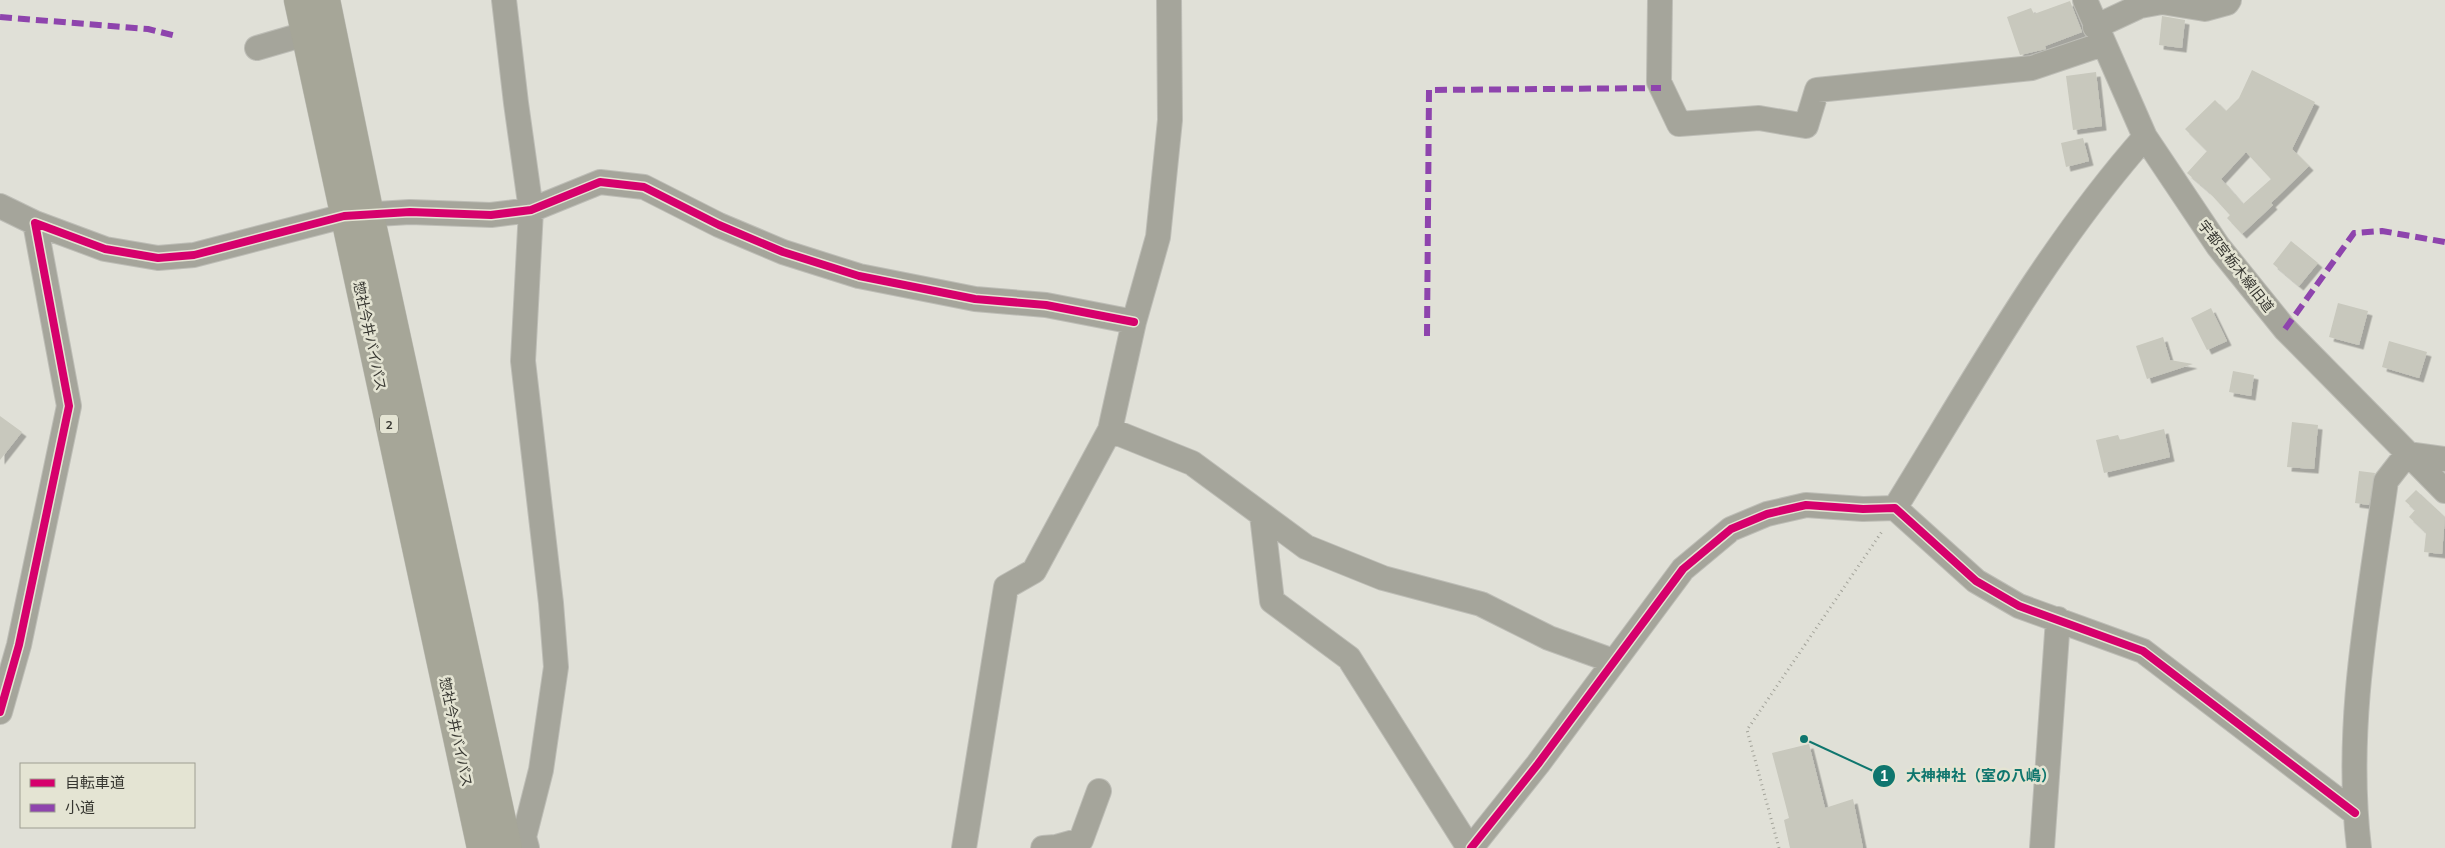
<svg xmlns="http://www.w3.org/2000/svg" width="2445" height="848" font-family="Mulish,'Noto Sans JP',sans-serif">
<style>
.building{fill:#c8c8bd;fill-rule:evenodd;filter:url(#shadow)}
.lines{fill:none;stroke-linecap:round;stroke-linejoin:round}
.minor-casing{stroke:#bdbdb6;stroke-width:26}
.major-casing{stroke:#bdbdb6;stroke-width:29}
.path{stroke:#a3a39a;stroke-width:3;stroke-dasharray:1 4;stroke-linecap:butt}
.minor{stroke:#a5a59b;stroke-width:24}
.major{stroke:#a6a698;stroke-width:28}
.quiet{stroke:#8e44ad;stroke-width:6;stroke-dasharray:12 6;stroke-linecap:butt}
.cycleway-casing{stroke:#e4e4d3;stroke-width:11}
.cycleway{stroke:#d6006c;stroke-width:8}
.labels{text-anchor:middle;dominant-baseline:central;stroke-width:5;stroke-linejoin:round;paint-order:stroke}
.shield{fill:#e4e4d3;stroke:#6a6a61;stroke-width:1}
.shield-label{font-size:12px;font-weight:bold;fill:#363630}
.street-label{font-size:14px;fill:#363630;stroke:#e4e4d3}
.leader{fill:none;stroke:#0f766e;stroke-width:2}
.callout-dot{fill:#0f766e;stroke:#e4e4d3;stroke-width:2}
.mark-label{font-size:15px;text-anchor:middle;font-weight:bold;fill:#fff}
.callout-label{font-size:15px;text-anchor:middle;font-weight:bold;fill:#0f766e;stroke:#e4e4d3;stroke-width:5;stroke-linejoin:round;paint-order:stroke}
</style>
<defs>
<filter id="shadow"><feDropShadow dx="4.5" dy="4.5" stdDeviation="0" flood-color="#0004"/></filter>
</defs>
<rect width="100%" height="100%" fill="#e0e0d7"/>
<path class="building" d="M2070,1L2082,32L2045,46L2046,49L2020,55L2007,17L2031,8L2034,14Z
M2162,16L2185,20L2182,48L2159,45Z
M2252,70L2315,102L2292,149L2309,166L2271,203L2273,205L2242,234L2227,218L2230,215L2209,192L2187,173L2207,151L2185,129L2215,100L2226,111L2239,98ZM2246,152L2271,179L2243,204L2221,179Z
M2096,72L2102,126L2073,130L2066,76Z
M2083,138L2089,161L2066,167L2061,143Z
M2291,241L2318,263L2299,286L2273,264Z
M2338,303L2368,311L2359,345L2329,337Z
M2211,308L2227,341L2207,350L2191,318Z
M2163,337L2170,360L2193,364L2147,379L2136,346Z
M2389,341L2427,352L2419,378L2382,367Z
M2233,371L2254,375L2251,396L2229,392Z
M0,416L22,432L0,460Z
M2292,422L2318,425L2314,469L2287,467Z
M2164,429L2170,457L2104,473L2096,440L2118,435L2120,440Z
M2359,471L2375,473L2369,505L2355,503Z
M2416,490L2445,517L2442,554L2424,552L2426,533L2409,517L2415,510L2405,501Z
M1809,744L1825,808L1853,799L1863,848H1790L1784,820L1789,818L1772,753Z"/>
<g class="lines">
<defs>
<path id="minor" d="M504,0L516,103L531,210L523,361L551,603L556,667L541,770L524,837L527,848
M1169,0L1170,120L1158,237L1134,322L1110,430L1192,463L1306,547L1383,578L1481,604L1549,638L1613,661
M1660,0L1659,82L1679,124L1759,118L1806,126L1817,90L2032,68L2103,44
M2085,0L2145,137L2218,246L2285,329L2445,491
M2095,27L2140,6L2162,2L2205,9L2227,3L2229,0
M257,48L305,34
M0,206L35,223
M1895,508C1973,382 2046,249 2145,137
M1262,515L1272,601L1349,658L1469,848
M0,712L19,645L69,406L35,223L105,249L158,258L194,255L344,216L410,212L491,215L531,210L600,182L644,187L719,225L783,252L859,276L975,299L1046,305L1134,322
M964,848L1006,587L1034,571L1110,430
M1043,848L1056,847L1081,840L1099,791
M1471,848L1538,764L1683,569L1731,529L1767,514L1806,505L1863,509L1895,508L1976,581L2019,606L2143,651L2355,813
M2042,848L2058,619
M2359,848C2344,725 2369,602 2386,481L2407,454L2445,459"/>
<path id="major" d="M298,0L481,848
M326,0L370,215L508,848"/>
</defs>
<use href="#minor" class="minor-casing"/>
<use href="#major" class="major-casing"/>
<path class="path" d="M1779,848L1747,730L1883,530"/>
<use href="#minor" class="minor"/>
<use href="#major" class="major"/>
<path class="quiet" d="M0,17L148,29L176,36
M2285,329L2354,233L2382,231L2445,242
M1427,336L1429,90L1661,88"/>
<defs>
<path id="cycleway" d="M0,712L19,645L69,406L35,223L105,249L158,258L194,255L344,216L410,212L491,215L531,210L600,182L644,187L719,225L783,252L859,276L975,299L1046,305L1134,322
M1471,848L1538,764L1683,569L1731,529L1767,514L1806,505L1863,509L1895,508L1976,581L2019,606L2143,651L2355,813"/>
</defs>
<use href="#cycleway" class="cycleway-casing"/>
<use href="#cycleway" class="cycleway"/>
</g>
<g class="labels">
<rect class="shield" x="380" y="414.5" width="18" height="19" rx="4"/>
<g class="shield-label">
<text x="389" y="424">2</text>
</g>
<g class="street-label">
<text transform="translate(2236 266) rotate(52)">宇都宮栃木線旧道</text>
<text transform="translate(370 336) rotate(78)">惣社今井バイパス</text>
<text transform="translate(456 732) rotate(78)">惣社今井バイパス</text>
</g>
</g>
<path class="leader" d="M1804 739L1884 776"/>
<g class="callout-dot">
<circle cx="1804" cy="739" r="5"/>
<circle cx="1884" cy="776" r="12"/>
</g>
<g class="mark-label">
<text x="1884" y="781">1</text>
</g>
<g class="callout-label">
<text x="1981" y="781">大神神社（室の八嶋）</text>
</g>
<rect x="20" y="763" width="175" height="65" fill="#e4e4d3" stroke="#9e9e92"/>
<rect x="30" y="779" width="25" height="8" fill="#d6006c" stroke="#9e9e92"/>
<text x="65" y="788" font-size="15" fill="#363630">自転車道</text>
<rect x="30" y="804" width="25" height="8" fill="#8e44ad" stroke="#9e9e92"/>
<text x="65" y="813" font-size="15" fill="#363630">小道</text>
</svg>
